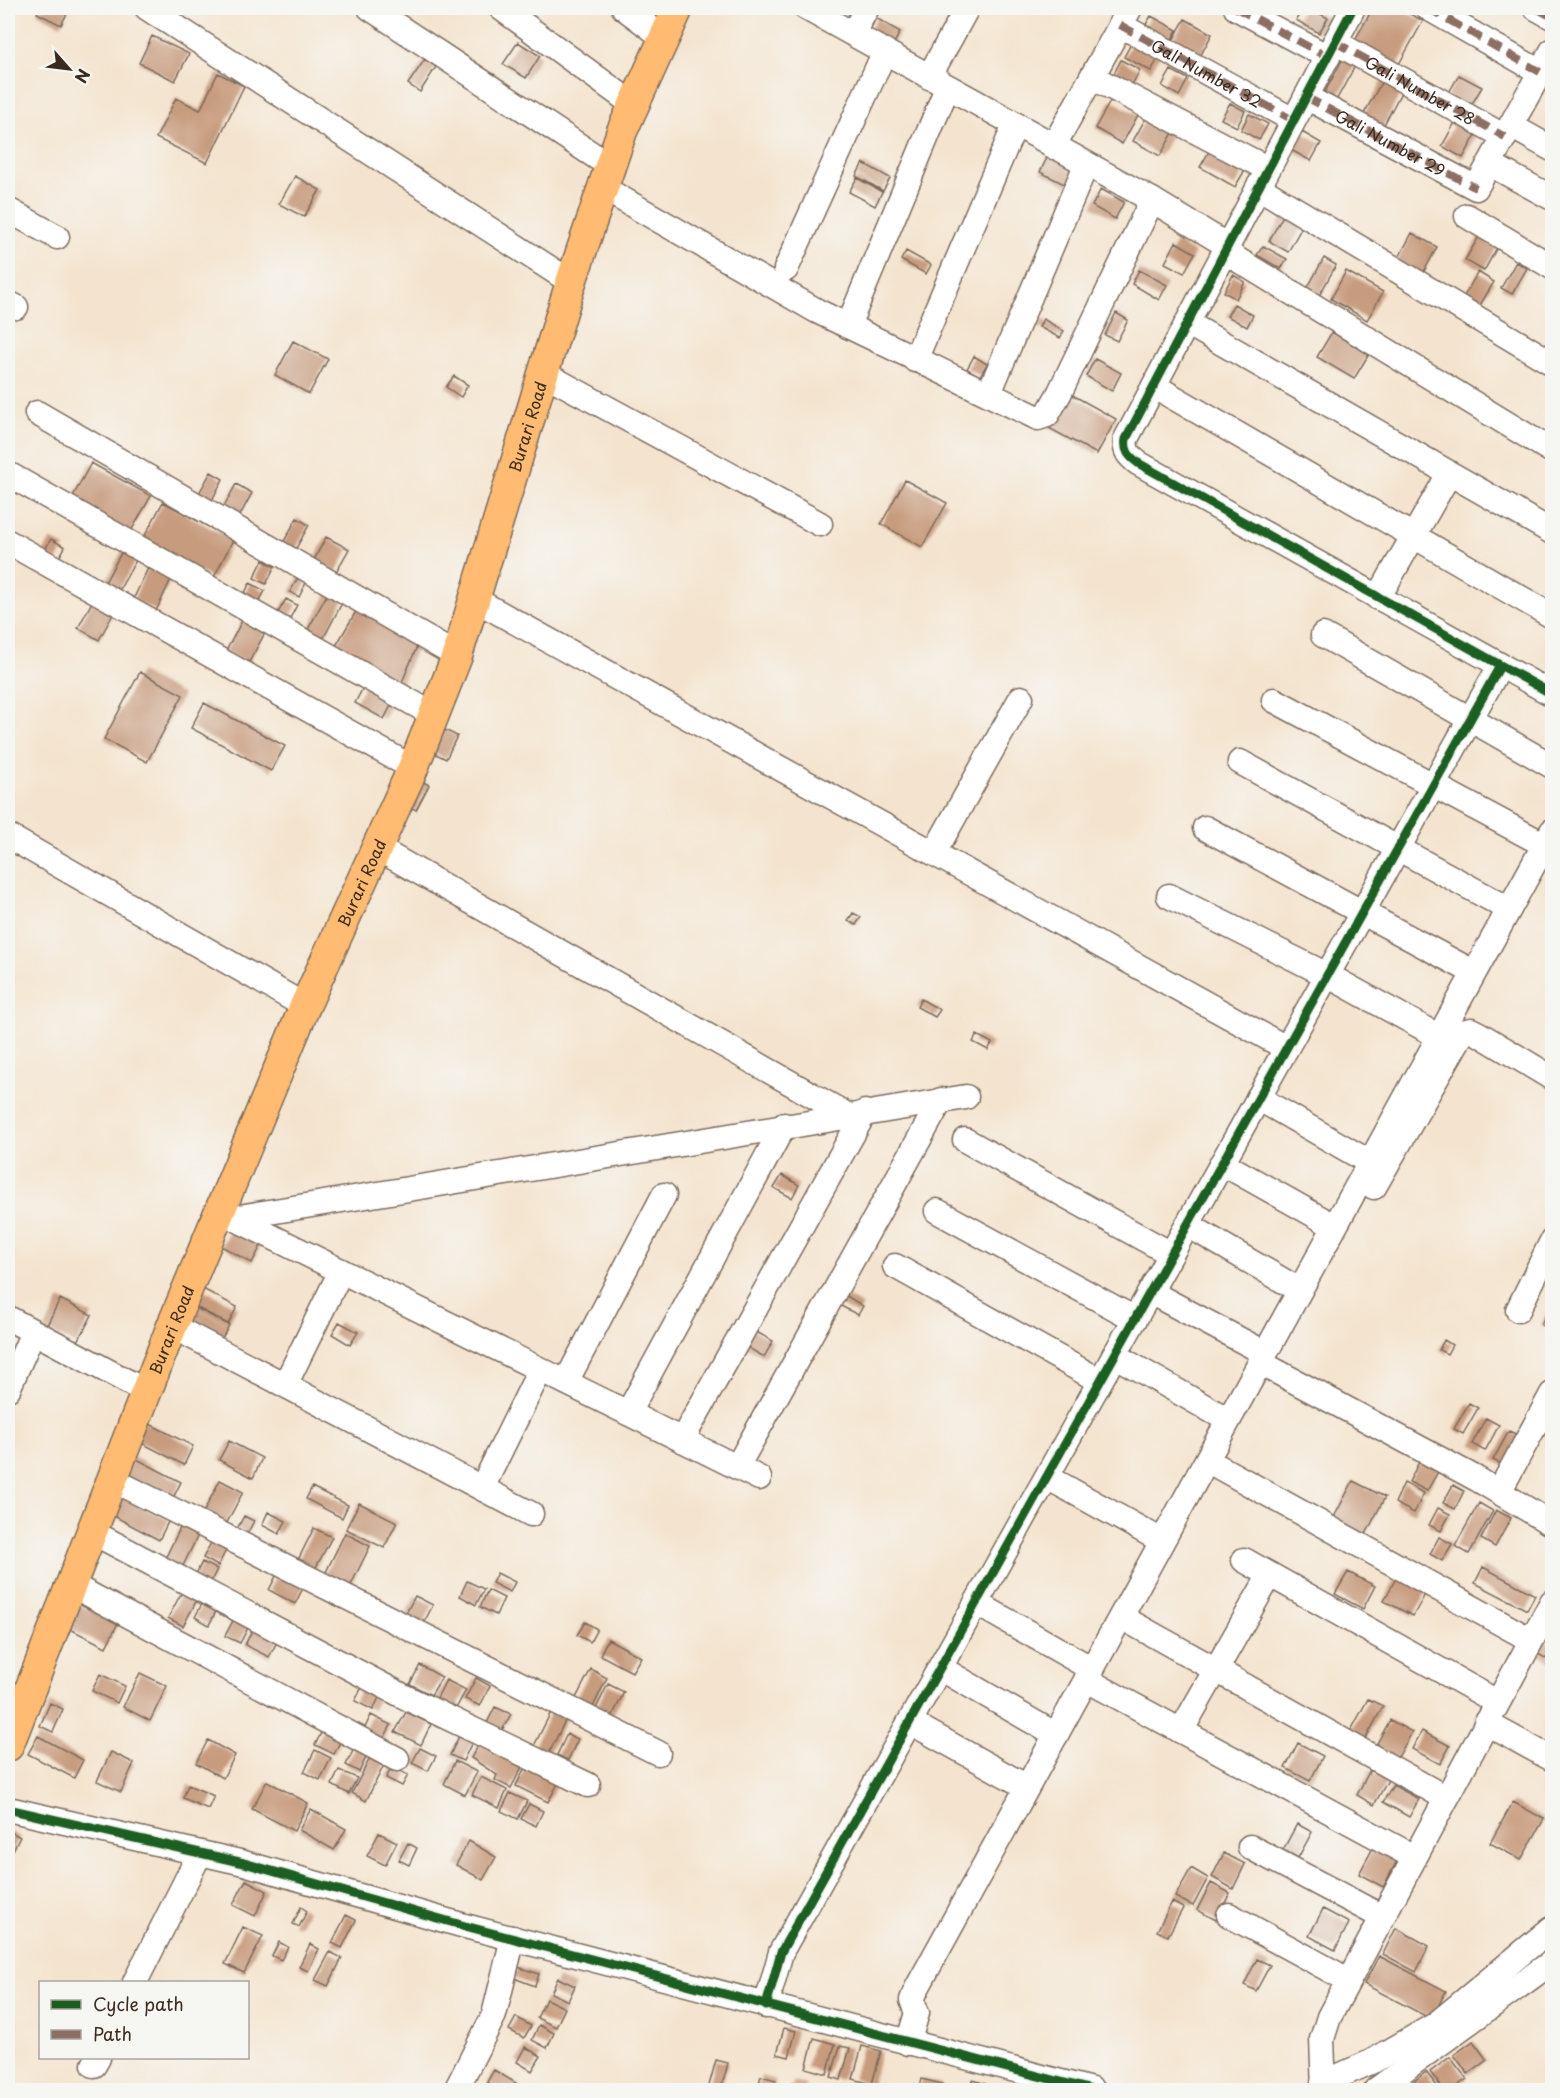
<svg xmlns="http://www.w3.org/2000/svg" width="1560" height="2098" font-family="'Playpen Sans',sans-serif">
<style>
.building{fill:#c79b7e}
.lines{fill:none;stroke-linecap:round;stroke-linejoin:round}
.minor-casing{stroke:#7c6b5c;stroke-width:27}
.major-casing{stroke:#7c6b5c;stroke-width:33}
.minor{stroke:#fff;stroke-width:24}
.major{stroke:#febb71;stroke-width:30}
.quiet{stroke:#8d6e63;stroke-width:8;stroke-dasharray:15 8;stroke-linecap:butt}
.cycleway-casing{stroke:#f6f6f2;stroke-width:13}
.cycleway{stroke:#1b5e20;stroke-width:9}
.labels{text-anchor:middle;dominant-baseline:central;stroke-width:4.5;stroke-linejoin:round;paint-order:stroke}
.street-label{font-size:16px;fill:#3b2a1e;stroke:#f6f6f2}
</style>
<rect width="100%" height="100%" fill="#f6f6f2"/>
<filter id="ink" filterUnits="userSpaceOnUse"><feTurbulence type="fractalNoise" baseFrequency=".0167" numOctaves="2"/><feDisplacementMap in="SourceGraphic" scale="12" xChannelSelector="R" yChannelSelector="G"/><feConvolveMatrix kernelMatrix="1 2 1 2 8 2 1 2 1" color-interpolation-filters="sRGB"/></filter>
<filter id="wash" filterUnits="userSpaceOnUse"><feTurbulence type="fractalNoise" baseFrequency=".008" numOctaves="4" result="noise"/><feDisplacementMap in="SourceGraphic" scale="24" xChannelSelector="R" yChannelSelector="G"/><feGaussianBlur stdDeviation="1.35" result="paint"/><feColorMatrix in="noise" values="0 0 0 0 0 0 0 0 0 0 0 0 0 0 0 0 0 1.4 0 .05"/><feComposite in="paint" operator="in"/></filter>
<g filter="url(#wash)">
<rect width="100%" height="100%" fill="#f4e4cf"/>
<g id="blocks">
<path class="building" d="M41,8H70L61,25L37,13Z
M1303,8H1309L1328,18L1319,33L1296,20Z
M1373,8H1399L1423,21L1395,71L1351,47Z
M1151,16L1177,30L1169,45L1142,31Z
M876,18L900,32L891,49L867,36Z
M1185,19L1212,34L1197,62L1169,47Z
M152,36L189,54L175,81L139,63Z
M1134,38L1161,53L1151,71L1124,57Z
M518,42L540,56L526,78L503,64Z
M1344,57L1356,64L1333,106L1321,99Z
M425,59L436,67L420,92L408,84Z
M1121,60L1140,70L1128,92L1110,81Z
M1171,70L1188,79L1179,96L1162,86Z
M218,73L244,86L207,163L156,138L176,98L200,110Z
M1386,74L1405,85L1380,132L1360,121Z
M1459,75L1482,87L1469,109L1447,96Z
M1111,100L1138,115L1122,144L1095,128Z
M1230,103L1245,111L1237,127L1221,119Z
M1249,114L1268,124L1259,140L1241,130Z
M1147,116L1174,131L1160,156L1133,141Z
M1457,119L1478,131L1463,158L1442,146Z
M1302,132L1321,143L1311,161L1291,150Z
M1051,150L1079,164L1068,186L1040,172Z
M1210,150L1245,170L1235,187L1200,167Z
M863,163L890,178L883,191L856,176Z
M295,176L320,190L304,217L279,204Z
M857,178L882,192L875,206L849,192Z
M1101,189L1124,202L1115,219L1092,206Z
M1285,212L1304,223L1288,252L1269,241Z
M1412,233L1437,247L1422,275L1397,261Z
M1481,233L1499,244L1484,271L1465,260Z
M1176,242L1195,253L1184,273L1165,263Z
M1263,246L1287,259L1281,269L1257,255Z
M906,251L931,265L926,274L901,260Z
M1324,258L1336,265L1319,296L1307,289Z
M1516,262L1527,268L1512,294L1501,288Z
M1139,270L1167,285L1159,300L1132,284Z
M1346,271L1383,292L1367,320L1331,299Z
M1478,272L1494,282L1479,307L1463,298Z
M1233,275L1245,282L1236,299L1224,292Z
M1234,304L1253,315L1247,327L1227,316Z
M1116,313L1128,320L1117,341L1105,335Z
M1043,319L1064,331L1060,338L1039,327Z
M1332,332L1369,354L1354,379L1317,357Z
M293,341L328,359L309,394L275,375Z
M974,356L987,364L980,376L967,369Z
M1095,359L1121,373L1112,391L1086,376Z
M454,376L468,385L461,397L446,387Z
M1067,392L1116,419L1097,454L1047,427Z
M91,463L151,496L130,533L71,500Z
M211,472L223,479L211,502L198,495Z
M905,480L947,503L922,547L881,524Z
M236,484L252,493L238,519L222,510Z
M163,502L233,540L213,579L142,541Z
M297,518L309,525L294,552L282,545Z
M326,537L349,549L336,572L314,560Z
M51,539L65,547L57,561L43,553Z
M125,546L140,553L117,594L103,586Z
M263,560L275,567L266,584L254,578Z
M148,568L171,579L156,611L133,600Z
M300,574L308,579L299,597L290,592Z
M250,583L265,591L256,607L241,600Z
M329,591L344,599L322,641L306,633Z
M286,599L297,605L288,622L276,616Z
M92,602L113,614L99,640L78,628Z
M358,608L418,644L400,687L334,649Z
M244,617L267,629L248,664L226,651Z
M140,672L183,695L147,762L104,739Z
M365,684L394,700L384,719L355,703Z
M204,703L285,746L271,771L191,728Z
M439,727L457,736L446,759L428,750Z
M418,779L429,785L416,810L406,805Z
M853,913L861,917L856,925L848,921Z
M921,999L940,1010L935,1017L917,1007Z
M977,1035L992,1043L988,1050L973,1042Z
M782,1175L799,1185L792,1198L774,1188Z
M233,1223L264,1240L252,1263L221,1246Z
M203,1289L237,1307L228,1324L194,1306Z
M845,1295L863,1306L858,1315L839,1305Z
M60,1299L92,1315L76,1345L45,1329Z
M194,1307L229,1325L220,1342L186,1324Z
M1549,1308L1552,1309V1331L1541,1325Z
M339,1322L358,1332L350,1345L332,1334Z
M749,1328L773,1341L764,1357L740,1343Z
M1444,1340L1452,1345L1447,1354L1439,1350Z
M1469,1403L1478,1408L1463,1434L1454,1429Z
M1486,1418L1499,1425L1485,1451L1472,1444Z
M142,1420L193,1446L184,1465L132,1438Z
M1509,1431L1522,1437L1507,1467L1493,1460Z
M229,1441L262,1458L253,1478L219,1460Z
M133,1457L181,1482L171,1502L123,1477Z
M1421,1458L1440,1468L1427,1491L1409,1482Z
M220,1480L243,1492L223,1530L200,1519Z
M1353,1481L1385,1497L1364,1538L1332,1521Z
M1404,1483L1424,1493L1414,1513L1395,1503Z
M1453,1485L1464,1491L1455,1509L1443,1503Z
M312,1487L348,1505L342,1518L306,1499Z
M118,1494L169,1520L159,1540L108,1513Z
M359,1503L397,1522L384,1548L346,1529Z
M1479,1503L1493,1511L1469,1554L1455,1546Z
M1438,1508L1450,1514L1441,1531L1429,1525Z
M1496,1510L1511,1518L1495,1547L1481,1539Z
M268,1512L286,1521L279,1534L262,1525Z
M244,1516L254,1521L247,1534L237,1529Z
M183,1522L200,1531L179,1574L162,1565Z
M314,1528L332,1537L314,1571L297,1562Z
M345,1533L370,1546L350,1587L325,1574Z
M1439,1537L1452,1544L1442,1561L1430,1554Z
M212,1541L227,1548L218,1566L203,1558Z
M202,1562L217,1569L208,1588L193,1580Z
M1483,1567L1535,1595L1527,1610L1475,1583Z
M278,1572L304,1586L295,1604L269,1590Z
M1348,1572L1375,1586L1363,1609L1335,1594Z
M497,1573L515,1582L510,1592L492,1583Z
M1397,1576L1427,1591L1413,1616L1384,1601Z
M467,1581L484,1589L476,1605L460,1596Z
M184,1588L199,1596L183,1626L168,1618Z
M488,1590L504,1598L496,1615L480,1607Z
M415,1596L433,1605L422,1626L404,1617Z
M70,1600L118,1623L106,1647L58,1623Z
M203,1602L217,1609L209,1625L195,1617Z
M235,1617L250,1624L240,1643L225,1636Z
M585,1622L597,1629L590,1642L577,1635Z
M255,1625L279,1638L269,1657L245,1645Z
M1540,1637L1552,1644V1662L1533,1651Z
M608,1639L641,1657L632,1672L600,1655Z
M420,1665L442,1677L431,1695L410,1684Z
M591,1669L607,1678L592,1709L575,1700Z
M140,1673L167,1686L150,1721L123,1707Z
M100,1674L125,1686L117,1703L92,1691Z
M476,1678L490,1686L480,1706L465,1699Z
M446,1680L466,1690L454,1712L435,1702Z
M364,1683L382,1691L373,1710L355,1701Z
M608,1684L624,1692L609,1723L593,1715Z
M1368,1699L1383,1706L1363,1744L1348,1736Z
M50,1703L63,1709L53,1732L40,1726Z
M495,1707L511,1714L501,1732L486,1725Z
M553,1708L568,1715L549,1753L534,1746Z
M406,1712L431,1724L421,1745L395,1732Z
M371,1715L391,1725L381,1744L362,1734Z
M1390,1720L1412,1732L1397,1759L1375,1747Z
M324,1727L343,1736L334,1754L315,1745Z
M1422,1731L1450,1746L1440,1764L1412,1749Z
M461,1732L474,1738L463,1761L450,1755Z
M567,1734L578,1739L568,1760L557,1755Z
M38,1736L83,1760L74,1778L28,1754Z
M482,1738L523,1765L511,1788L495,1780L497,1775L471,1758Z
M208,1740L235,1755L223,1778L196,1763Z
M1298,1743L1323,1756L1310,1781L1285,1768Z
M356,1745L369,1751L359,1772L346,1765Z
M420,1748L436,1756L428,1771L412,1763Z
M315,1750L331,1758L320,1780L304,1772Z
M111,1752L134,1763L121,1792L97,1781Z
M372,1754L386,1761L366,1801L352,1793Z
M455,1761L477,1772L465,1795L444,1784Z
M528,1761L561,1778L548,1802L516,1786Z
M392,1767L408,1775L402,1786L386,1778Z
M339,1770L357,1778L349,1794L332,1785Z
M1370,1770L1388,1780L1374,1805L1357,1795Z
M481,1777L507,1790L499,1808L472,1795Z
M267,1781L308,1803L294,1831L252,1809Z
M188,1785L214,1796L208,1809L183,1798Z
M1393,1785L1419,1799L1409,1817L1383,1802Z
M510,1793L527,1801L518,1819L501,1811Z
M1513,1802L1544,1819L1521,1860L1490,1843Z
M529,1804L543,1811L536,1826L521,1819Z
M311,1809L346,1829L334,1850L299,1830Z
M1297,1824L1312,1832L1298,1858L1283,1850Z
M8,1830L20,1837L8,1860Z
M379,1833L397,1842L385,1865L367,1856Z
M469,1841L496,1857L483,1880L456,1865Z
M408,1843L417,1848L409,1865L399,1860Z
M1374,1846L1398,1859L1383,1887L1359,1874Z
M1224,1853L1245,1864L1233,1889L1212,1877Z
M1191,1868L1208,1878L1193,1906L1175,1897Z
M246,1880L267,1891L255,1916L233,1905Z
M1211,1883L1230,1893L1216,1920L1197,1910Z
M1172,1902L1183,1908L1168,1936L1157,1931Z
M301,1907L307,1911L299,1927L293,1924Z
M1323,1909L1349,1923L1335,1950L1309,1936Z
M346,1915L356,1920L342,1948L332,1943Z
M243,1927L263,1936L244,1973L225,1964Z
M1396,1928L1429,1946L1416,1972L1383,1954Z
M279,1942L288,1947L281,1960L272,1956Z
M310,1944L319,1949L308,1971L299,1967Z
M330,1952L342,1958L328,1986L315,1980Z
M1379,1956L1446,1991L1431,2019L1364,1984Z
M1257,1959L1270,1965L1256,1991L1244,1985Z
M518,1967L539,1974L535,1986L514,1978Z
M558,1978L575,1986L568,2001L551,1993Z
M546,1999L565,2008L556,2027L537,2018Z
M516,2017L531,2026L524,2038L509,2030Z
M539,2025L554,2033L547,2048L532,2040Z
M784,2028L796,2031L789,2057L777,2054Z
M814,2038L835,2044L827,2074L806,2068Z
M1473,2041L1487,2060L1468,2074L1454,2055Z
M840,2046L850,2048L841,2080L831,2077Z
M862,2046L881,2051L872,2084L853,2079Z
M525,2047L541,2056L532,2071L517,2062Z
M1450,2057L1467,2079L1451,2090H1444L1430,2072Z
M716,2060L728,2063L721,2090L708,2089Z
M494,2070L519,2085L515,2090H503L487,2082Z
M1426,2072L1440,2090H1413L1409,2085Z
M761,2076L776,2080L773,2090H757Z
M922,2079L942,2084L940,2090H919Z
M973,2080L989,2085L988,2090H971Z
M793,2082L806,2085L804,2090H791Z"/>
</g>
</g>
<g filter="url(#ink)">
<use href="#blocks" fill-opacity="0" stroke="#7c6b5c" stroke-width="1.5"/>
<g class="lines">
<defs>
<g id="minor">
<path d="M147,8L571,282"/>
<path d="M370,8L610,166"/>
<path d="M501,8L634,105"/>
<path d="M624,8L664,38"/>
<path d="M806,8L1152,200L1228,246"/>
<path d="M1236,8L1328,57"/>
<path d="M1353,8L1126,439C1124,451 1129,456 1138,463L1552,694"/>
<path d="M1428,8L1540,72"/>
<path d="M1536,8L1552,17"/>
<path id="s1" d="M1120,25L1293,120"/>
<path d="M853,33L867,8"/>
<path id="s2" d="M1335,42L1505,137"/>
<path d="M929,77L967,8"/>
<path d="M1092,77L1268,169"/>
<path id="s3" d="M1306,97L1476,188L1552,51"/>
<path d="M1511,126L1552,149"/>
<path d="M1053,147L1130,8"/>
<path d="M1490,164L1552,198"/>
<path d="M1258,187L1552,363"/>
<path d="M603,188L817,311L1038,418L1047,415L1059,394L1152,200"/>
<path d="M8,210L57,237"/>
<path d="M1467,216L1552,267"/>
<path d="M1225,252L1552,451"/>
<path d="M786,269L885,51"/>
<path d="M8,303L16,307"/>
<path d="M1187,323L1552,532"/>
<path d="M848,326L947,88"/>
<path d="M915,360L1015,125"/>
<path d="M543,373L820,524"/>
<path d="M1154,386L1552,616"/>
<path d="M989,393L1086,165"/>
<path d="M37,413L457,656"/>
<path d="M8,474L434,715"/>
<path d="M8,542L413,768"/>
<path d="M1378,598L1449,474"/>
<path d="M474,599L1286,1048"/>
<path d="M1323,635L1552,766"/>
<path d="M1274,700L1545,845"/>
<path d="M1240,762L1509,909"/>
<path d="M1205,828L1473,972"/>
<path d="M8,836L305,1006"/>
<path d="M375,847L847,1115"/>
<path d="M934,853L1021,698"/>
<path d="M1169,896L1327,975L1438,1036"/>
<path d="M1258,1098L1369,1162"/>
<path d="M965,1140L1171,1254"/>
<path d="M1222,1163L1334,1226"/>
<path d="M1374,1187L1463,1032L1471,1030L1479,1034L1552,1078"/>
<path d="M937,1211L1135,1319"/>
<path d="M230,1216L759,1478"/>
<path d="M233,1218L966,1097"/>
<path d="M1188,1225L1299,1290"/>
<path d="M895,1266L1100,1381"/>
<path d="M1150,1292L1265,1353"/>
<path d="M1518,1310L1552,1241"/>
<path d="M8,1318L145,1391"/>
<path d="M172,1326L531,1514"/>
<path d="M1114,1355L1228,1420"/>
<path d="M1272,1369L1477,1479L1552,1524"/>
<path d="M566,1382L664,1195"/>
<path d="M285,1385L341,1271"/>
<path d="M8,1389L33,1332"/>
<path d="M628,1413L784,1125"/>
<path d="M682,1440L865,1112"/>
<path d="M737,1467L941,1100"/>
<path d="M1219,1467L1531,1640"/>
<path d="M1047,1477L1162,1541"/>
<path d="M111,1479L658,1753"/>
<path d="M482,1488L540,1370"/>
<path d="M1499,1492L1552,1394"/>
<path d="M90,1531L405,1697L588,1785"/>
<path d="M1244,1560L1497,1702"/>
<path d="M70,1584L397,1759"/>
<path d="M976,1603L1092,1669"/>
<path d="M1132,1623L1446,1798"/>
<path d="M940,1668L1056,1735"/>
<path d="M1098,1686L1414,1857"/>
<path d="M910,1722L1027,1787"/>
<path d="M1486,1723L1552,1759"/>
<path d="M1181,1731L1270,1575"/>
<path d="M8,1809L244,1863L465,1926L1092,2090"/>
<path d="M1250,1847L1382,1917"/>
<path d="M1229,1915L1348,1980"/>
<path d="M135,1982L200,1853"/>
<path d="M766,2006L781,1952L1500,666"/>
<path d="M908,2043L917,2013L912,2000L917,1988L1552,831"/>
<path d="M94,2065L98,2058"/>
<path d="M1323,2083L1373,2061L1435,2025L1552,1928"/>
<path d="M456,2090L494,2015L513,1938"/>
<path d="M1324,2090L1322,2039L1329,2017L1552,1602"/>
<path d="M1376,2090L1552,1962"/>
</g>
<g id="major">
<path id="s4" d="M8,1746L172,1326L305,1006L413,768L457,656L571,282L622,131L678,8"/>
</g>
</defs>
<use href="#minor" class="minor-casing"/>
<use href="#major" class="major-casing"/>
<use href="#minor" class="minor"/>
<use href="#major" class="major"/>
<path class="quiet" d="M1236,8L1328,57
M1428,8L1540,72
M1536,8L1552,17
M1120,25L1293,120
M1335,42L1505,137
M1306,97L1476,188"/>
<defs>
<path id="cycleway" d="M1353,8L1126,439C1124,451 1129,456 1138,463L1552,694
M8,1809L244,1863L465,1926L1092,2090
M766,2006L781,1952L1500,666"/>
</defs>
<use href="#cycleway" class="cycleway-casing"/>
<use href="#cycleway" class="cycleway"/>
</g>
</g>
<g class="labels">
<g class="street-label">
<text stroke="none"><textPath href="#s1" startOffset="99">Gali Number 32</textPath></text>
<text stroke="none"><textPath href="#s2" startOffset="98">Gali Number 28</textPath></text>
<text stroke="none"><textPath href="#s3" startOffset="96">Gali Number 29</textPath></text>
<text stroke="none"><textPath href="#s4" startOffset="1419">Burari Road</textPath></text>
<text stroke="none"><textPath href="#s4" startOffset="933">Burari Road</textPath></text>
<text stroke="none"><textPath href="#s4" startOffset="447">Burari Road</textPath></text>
</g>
</g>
<rect width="1560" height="2098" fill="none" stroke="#f6f6f2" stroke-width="30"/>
<rect x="39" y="1981" width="210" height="78" fill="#f6f6f2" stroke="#aba49d" stroke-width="1.5"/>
<rect x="51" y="2000" width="30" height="9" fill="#1b5e20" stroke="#aba49d" stroke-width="1.5"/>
<text x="93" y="2011" font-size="18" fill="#3b2a1e">Cycle path</text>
<rect x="51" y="2030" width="30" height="9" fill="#8d6e63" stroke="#aba49d" stroke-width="1.5"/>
<text x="93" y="2041" font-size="18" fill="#3b2a1e">Path</text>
<g transform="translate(69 69) rotate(118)" stroke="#f6f6f2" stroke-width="4.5" paint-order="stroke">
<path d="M0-4.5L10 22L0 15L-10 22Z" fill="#3b2a1e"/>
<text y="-9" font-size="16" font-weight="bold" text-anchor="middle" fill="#3b2a1e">N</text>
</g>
</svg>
